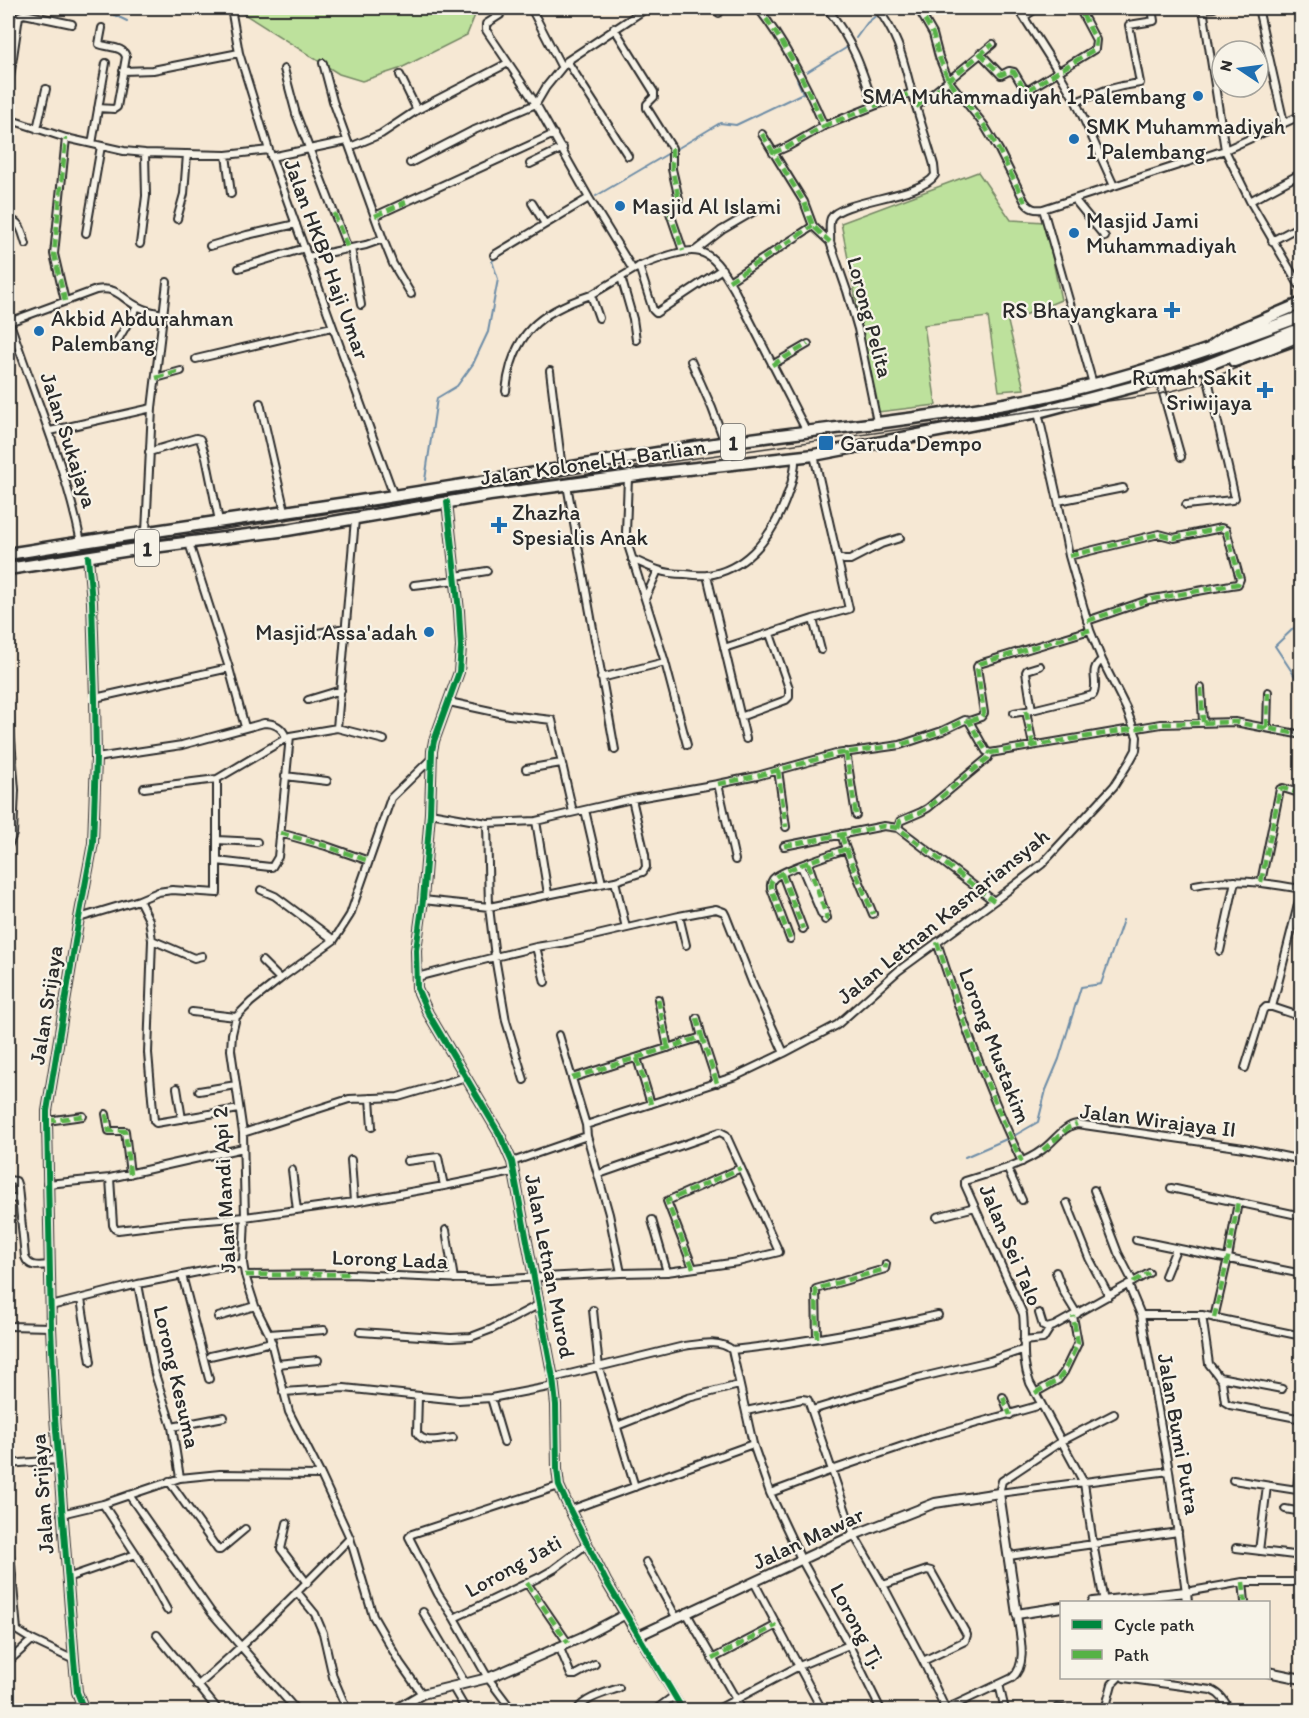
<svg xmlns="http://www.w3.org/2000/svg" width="1309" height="1718" font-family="Itim,sans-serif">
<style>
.green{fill:#bde19c;stroke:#748664;stroke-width:1.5}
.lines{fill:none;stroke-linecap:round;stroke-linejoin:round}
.stream{stroke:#6e8da7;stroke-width:2}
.minor-casing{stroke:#2b2b2b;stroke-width:10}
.tertiary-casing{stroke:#2b2b2b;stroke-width:12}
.trunk-casing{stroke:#2b2b2b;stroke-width:15}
.minor{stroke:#f7f3e8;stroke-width:6}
.tertiary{stroke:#f7f3e8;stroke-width:8}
.trunk{stroke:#f7f3e8;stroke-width:10}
.tram{stroke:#2b2b2b;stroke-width:1.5}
.quiet{stroke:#56b246;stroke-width:4.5;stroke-dasharray:9 4.5;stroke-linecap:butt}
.cycleway-casing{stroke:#f7f3e8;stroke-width:10}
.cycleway{stroke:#00873e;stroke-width:6}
.poi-dot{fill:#1f6fb2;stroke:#f7f3e8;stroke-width:2}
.labels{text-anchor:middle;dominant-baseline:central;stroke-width:4.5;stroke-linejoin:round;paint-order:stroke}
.shield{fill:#f7f3e8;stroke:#686764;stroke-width:1.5}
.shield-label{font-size:21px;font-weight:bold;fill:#2b2b2b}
.poi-label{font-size:22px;fill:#2b2b2b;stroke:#f7f3e8;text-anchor:start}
.street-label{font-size:22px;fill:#2b2b2b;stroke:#f7f3e8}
</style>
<rect width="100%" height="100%" fill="#f6e8d4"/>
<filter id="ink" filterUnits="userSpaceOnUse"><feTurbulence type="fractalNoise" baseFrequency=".0167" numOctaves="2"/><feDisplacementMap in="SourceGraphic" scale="12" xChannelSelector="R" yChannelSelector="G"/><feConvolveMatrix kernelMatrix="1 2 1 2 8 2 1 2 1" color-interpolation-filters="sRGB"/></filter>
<g filter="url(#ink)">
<path class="green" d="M240,8H466L477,10L467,35L399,69L362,81L339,74L241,12Z
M978,172L1011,220L1045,222L1061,300L1008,322L1024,389L999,391L988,317L924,325L936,405L878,412L841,223Z"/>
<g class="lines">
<path class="stream" d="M100,8L127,21
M886,8H887
M856,38L867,23L878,14
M807,72L846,48
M675,150L720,123L736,125L803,93L797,79
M596,196L669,153
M425,480L437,398L457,386L473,364L488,332L498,279L492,261L544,228
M1302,616L1296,626L1275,646L1302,687
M1012,1137L1038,1122L1046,1090L1059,1059L1081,987L1101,984L1123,920
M965,1157L1009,1138"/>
<defs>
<path id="minor" d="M231,8L239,53L269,150
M499,8L500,15L486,24V30L536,104L589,198L633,270C643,264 653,261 664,257C705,243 713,254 734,289L807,432
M531,8L561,66
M716,8L719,13
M758,8C786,44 806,84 824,126L874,106L912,93
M827,8C853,42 861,66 874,106
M918,8L933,34L939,57L949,81L984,125L999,150L1025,202C1030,209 1035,210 1043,209L1225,150L1302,115
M1018,8L1058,71L1076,102L1114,186
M1203,8L1225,150L1250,201L1302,290
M1258,8L1284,123
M1203,9L1214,8
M1024,17L1037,8
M614,28L654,92V97L647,104V108L672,148V169L679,199L677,202L669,210L683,251
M980,53L1001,75L1009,71L1014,72L1023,87L1028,90L1095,49L1096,40L1079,8
M567,61L628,156
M323,63L333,101L383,239L393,264L411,294
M284,69L296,114L348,249
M123,71L153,70L239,53
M400,75L417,110
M8,91L19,16L24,14L72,24
M1076,102L1106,90L1122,86L1140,83L1129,25L1154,21L1152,8
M916,107L993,44
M98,108L114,109L117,107L126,57C124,46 108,48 99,44L102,28
M8,119L66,138L124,151L145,153L226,155L269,150L394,496
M37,129L46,89
M762,134L804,202L813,226L830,242L847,291L858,329L877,422
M92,144L106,63
M350,147L381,134L417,110L508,63
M773,153L789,146L824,126
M226,155L231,194
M271,157L347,141
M410,163L472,131L536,104L546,87L567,61L647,8
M530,164L563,148
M1074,199L1105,237
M1250,201L1302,173
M532,203L545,224
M1043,209L1093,384
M375,216L554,134
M177,219L184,194L187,154
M8,221C21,219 22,233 26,244
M86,233L101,146
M1272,241L1302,225
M830,242C831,235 828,225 831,218C840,200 922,197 935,175L934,165C927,141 919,117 912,93C903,59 899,37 877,8
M140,244L146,196L145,153
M210,246L247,235L296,224
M351,248L361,305
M696,250L722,230L765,205
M494,255L589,198
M308,257L366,245L383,239
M639,266L653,310L656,313L722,269
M239,268L305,248
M621,277L633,319L636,340
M729,281L813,226
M65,301L54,254L66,138
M8,317C33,392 65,464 81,542
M599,318L591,295L633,270
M9,322L96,290C118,286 121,299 139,307C146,311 155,312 163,314
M115,345L137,307
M196,359L332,327
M691,361L712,408L725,443
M772,365L808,344
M550,371L562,469
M156,378L181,371
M1159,379L1181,457
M506,391C512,334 539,312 591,295
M260,403L285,512
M50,431L152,408
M149,452L196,438L200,439L206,457L219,521
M814,455L849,609L813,619L821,650
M628,477L626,533L628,545L665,662L687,745
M567,485L615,750
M1058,501L1123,488
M1186,505L1232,500L1235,498L1205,366
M146,532L152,408L167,282
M189,543L229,668L245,727
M1069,556L1159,534L1174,538L1221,528L1226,530L1240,579L1238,584L1231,585L1148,600L1087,621
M837,557L844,560H850L881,544L900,538
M632,559C641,563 649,567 658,570C666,573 676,574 685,574C693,575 701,576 708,575C743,570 768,541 781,511C788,495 796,475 795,457
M707,575L746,739
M456,576L487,571
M414,585L456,580
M646,597L658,570
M296,637L345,628
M724,648L813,619
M601,678L665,662
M1201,688L1203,722
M95,698L229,668
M308,700L341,690
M8,701L15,790L13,834L8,846
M449,702L509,715L552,720L573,812
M1032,710L1026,672L1027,670L1040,666
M1026,711L1033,745
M1014,713L1032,710L1093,695C1100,682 1087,670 1102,660
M740,717L786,700L789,697V688L770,634
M969,721L981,717L984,713L977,667L979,664L1090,630
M337,728L355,519
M1267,728L1268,692
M846,752L856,815
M96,758L182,745L264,723C275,723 282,727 286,737
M526,769L561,763
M778,770L786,827
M285,776L327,781
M718,784L757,776L836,754L900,745L942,731L965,720L969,721L986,751L990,753
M144,788L217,779L290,736L337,728L384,740
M585,810L602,883
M430,813L487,823L536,821L632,799L718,784L735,860
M536,821L548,894
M487,823L489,907L495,957L506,1021L524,1080
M898,828L900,821L921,812L928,808L988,758L990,753L1161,724L1235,722L1302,735
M280,833L326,846L369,861
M217,840L257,842
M784,846L884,826L898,828L906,834L994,901
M846,849L873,914
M217,861L270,867H272L278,857L290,736
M808,863L827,918L825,920
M801,866L822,915
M782,874L803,929
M615,881L626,928
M1261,882L1280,789L1283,788L1302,794
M1195,885C1231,877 1266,883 1302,889
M261,890L275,896L334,940
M139,900L158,892L172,890L217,893V779
M423,900L489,907L615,881L643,872L646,867L645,855L632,799
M679,916L686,945
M79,918L139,900L149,920L152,940L194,958L202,956
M790,939L771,888C771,884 770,883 773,879C781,870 832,854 846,849L841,834
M152,940L148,1053L154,1121L156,1123L239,1109
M937,942C961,1017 988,1091 1022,1162
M536,947L545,982
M1220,951L1235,881
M262,961L280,979
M417,977L495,957L536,947L567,942L679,916L716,909L724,912L726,916L752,982L784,1053
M658,999L668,1048
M1272,1007L1302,889
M1272,1007L1302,1017
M192,1012L236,1017
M697,1018L702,1037
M559,1035L586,1125L587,1136L609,1214L621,1273L667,1272L738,1262L779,1252L726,1135L720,1132L599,1174
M637,1058L651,1104
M1245,1068L1263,1010L1266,1007H1272
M572,1078L702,1037L717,1083
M177,1088L182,1119
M199,1091L236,1085
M370,1098L372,1127
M106,1114L109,1131H125L130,1174
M47,1121L83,1116
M586,1125L736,1076L784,1053L837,1025L898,971L994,901L1042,864L1114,786L1130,761L1136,750L1137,737L1126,708L1102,660L1090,630L1069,556L1058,501L1038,412
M243,1133L349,1099L398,1097L466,1077
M351,1160L354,1202
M407,1161L438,1157L444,1186
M512,1162L587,1136
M1007,1168C1019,1163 1032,1158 1042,1150C1054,1142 1063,1126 1077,1124L1244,1148L1302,1160
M292,1170L297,1210
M110,1178L113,1225L115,1229L118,1230L184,1222L245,1217L354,1202L444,1186L513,1172
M8,1180L16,1181L18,1187L25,1257C29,1268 39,1266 50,1265
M47,1184L110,1178L243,1148
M1171,1188L1302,1216
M1094,1190L1118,1253L1133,1282
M8,1199L19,1198
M1022,1200L1007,1168L965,1181V1185L1023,1314C1026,1340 1020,1357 1030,1383L1084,1483L1093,1543L1104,1602
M1067,1203L1089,1258L1109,1296
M937,1217L975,1207
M652,1220L667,1272
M446,1230L454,1279
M1136,1240L1302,1274
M693,1268L667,1201L741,1168
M1056,1272L1063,1291L1077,1314
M182,1275L209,1379
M245,1275L350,1274L489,1280L621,1273
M1165,1276L1176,1249
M138,1284L155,1374L172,1427L180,1478
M1128,1284L1141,1315L1169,1471L1186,1592L1243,1582H1302
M81,1299L91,1362
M51,1306L138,1284L243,1263
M593,1310L599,1368L635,1487
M1039,1313L1043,1326L1047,1328L1054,1326L1149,1273
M1141,1315H1202L1302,1336
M1202,1315L1209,1364L1222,1381L1225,1402L1230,1405L1302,1419
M218,1317L255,1306
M1214,1318L1228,1258L1238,1202
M8,1326L51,1327
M360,1332L451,1338L471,1337L492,1329L538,1305
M269,1334L324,1330
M817,1338L816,1289L885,1269L886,1264
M1023,1341L1043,1339L1050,1328
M732,1350C801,1343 870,1330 938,1315
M210,1356L272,1342
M277,1364L318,1360
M1219,1377L1282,1389
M553,1378L684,1346C699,1344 720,1339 732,1350L753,1444L770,1493L801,1559L849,1645L881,1710
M283,1392L344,1388L458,1400L491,1398L554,1386
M1035,1393L1058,1380L1064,1372L1078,1343L1073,1316
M418,1397L417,1433C424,1445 441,1439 453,1438
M1003,1397L1010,1415
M491,1398L504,1442
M812,1410L918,1378L990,1361L1022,1350
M746,1411L802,1399L808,1400L854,1535L883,1585L923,1661L946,1710
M1114,1414L1062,1441L1002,1481L999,1493L1169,1471
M617,1426L688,1398L739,1385
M172,1427L224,1417
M1302,1431L1297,1490H1302
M8,1464L57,1460
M1233,1480L1297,1490
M169,1481L218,1550H220L245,1529
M770,1493L832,1470L938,1434L1041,1405
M129,1495L211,1612L296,1710
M1285,1509L1302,1512
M570,1510L753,1444
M61,1514L103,1504
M287,1523L281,1549L307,1583
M8,1532L17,1630
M1236,1548L1302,1556
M1259,1551L1267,1486
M1009,1556L1178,1532
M646,1562L676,1617
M67,1578L136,1554
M754,1582L822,1710
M1243,1582L1245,1602
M527,1583L568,1643
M883,1585L927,1570L931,1571L967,1635L965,1641L923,1661
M297,1592L315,1614L323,1633L333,1677L347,1710
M167,1610L136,1554L103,1504L180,1478L220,1474L321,1475
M423,1612L465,1683
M686,1612L742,1710
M454,1618L540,1577L554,1569L587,1544
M8,1625L32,1640L74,1660
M157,1635L218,1710
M638,1636L683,1710
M559,1646L571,1675H575L595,1664
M712,1659L777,1625
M8,1662L32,1640
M1124,1678L1211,1690C1221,1694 1225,1701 1229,1710
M999,1684L1005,1710
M197,1686C251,1639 301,1589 350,1538
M452,1686L466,1710
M422,1694L400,1663L373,1616L350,1538L321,1475L289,1412L269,1334L255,1306L245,1275L243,1263L245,1217L243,1133L231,1050L232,1034L236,1017L251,1002L284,976L334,940L350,915L391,798L432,758
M1057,1708L1068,1710
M145,1709L146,1710
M512,1710L488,1678L454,1618L438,1594L409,1537L412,1534L559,1486
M577,1710C585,1698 605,1693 619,1688
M655,1710L674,1696
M716,1710L799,1666L849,1645
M944,1710L1012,1678C1029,1664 1019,1633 1017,1614
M1105,1710L1112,1684L1118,1678"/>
<path id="tertiary" d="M447,502L459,611L461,647L459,672L434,741L432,751L430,813L423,900L416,950L417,988L428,1013L500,1135L512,1162L553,1378L556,1405L557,1469L559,1486L570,1510L606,1581L638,1636L854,1535L935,1503L999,1493L1017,1614L1062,1607
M1093,1602L1186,1592L1187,1602
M1268,1672L1302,1679
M84,1710L77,1692L74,1660L55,1417L51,1327L47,1121V1111L79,918L93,843L96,758L95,698L92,602L88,557
M395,1710L422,1694L488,1678L500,1673L582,1637L626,1614"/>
<path id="trunk" d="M1212,346L1227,335L1302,303
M1234,361L1302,337
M8,554C134,533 261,516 387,497C499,480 610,460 721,443C826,428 932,419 1036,398C1127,379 1215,348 1302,316
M8,569L130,550L287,530L490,495L661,472L814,455L1038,412L1136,386L1205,366L1302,328"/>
</defs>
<use href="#minor" class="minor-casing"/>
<use href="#tertiary" class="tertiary-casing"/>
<use href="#trunk" class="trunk-casing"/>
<use href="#minor" class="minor"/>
<use href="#tertiary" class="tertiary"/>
<use href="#trunk" class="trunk"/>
<path class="tram" d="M8,562L661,463L995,416L1160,394L1195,385L1302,341"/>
<path class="quiet" d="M716,8L719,13
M758,8C786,44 806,84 824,126L874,106L912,93
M918,8L933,34L939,57L949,81L984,125L999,150L1025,202
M980,53L1001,75L1009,71L1014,72L1023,87L1028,90L1095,49L1096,40L1079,8
M916,107L993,44
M762,134L804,202L813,226L830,242
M672,148V169L679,199L677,202L669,210L683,251
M773,153L789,146L824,126
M334,213L348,249
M375,216L406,202
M729,281L813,226
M65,301L54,254L66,138
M772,365L808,344
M156,378L181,371
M1069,556L1159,534L1174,538L1221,528L1226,530L1240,579L1238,584L1231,585L1148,600L1087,621
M1201,688L1203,722
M1026,711L1033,745
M969,721L981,717L984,713L977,667L979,664L1090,630
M1267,728L1268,692
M846,752L856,815
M778,770L786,827
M718,784L757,776L836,754L900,745L942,731L965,720L969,721L986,751L990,753
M898,828L900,821L921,812L928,808L988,758L990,753L1161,724L1235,722L1302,735
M280,833L326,846L369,861
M784,846L884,826L898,828L906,834L994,901
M846,849L873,914
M808,863L827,918L825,920
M782,874L803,929
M1261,882L1280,789L1283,788L1302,794
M790,939L771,888C771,884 770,883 773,879C781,870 832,854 846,849L841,834
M937,942C961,1017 988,1091 1022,1162
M658,999L668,1048
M697,1018L702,1037
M637,1058L651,1104
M572,1078L702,1037L717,1083
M106,1114L109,1131H125L130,1174
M47,1121L83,1116
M1043,1150L1069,1127L1077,1124
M693,1268L667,1201L741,1168
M245,1275L350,1274
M1133,1282L1149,1273
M1214,1318L1228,1258L1238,1202
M817,1338L816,1289L885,1269L886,1264
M1035,1393L1058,1380L1064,1372L1078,1343L1073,1316
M1003,1397L1010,1415
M1243,1582L1245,1602
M527,1583L568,1643
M712,1659L777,1625"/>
<defs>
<path id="cycleway" d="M447,502L459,611L461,647L459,672L434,741L432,751L430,813L423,900L416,950L417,988L428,1013L500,1135L512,1162L553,1378L556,1405L557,1469L559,1486L570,1510L606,1581L683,1710
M84,1710L77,1692L74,1660L55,1417L51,1327L47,1121V1111L79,918L93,843L96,758L95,698L92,602L88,557"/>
</defs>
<use href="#cycleway" class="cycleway-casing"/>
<use href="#cycleway" class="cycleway"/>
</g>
</g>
<g class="poi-dot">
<circle cx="1198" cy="96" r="6"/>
<circle cx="1074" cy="139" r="6"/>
<circle cx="620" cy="206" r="6"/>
<circle cx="1074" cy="233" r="6"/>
<path d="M1169 301h6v6h6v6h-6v6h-6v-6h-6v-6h6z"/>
<circle cx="39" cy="331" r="6"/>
<path d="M1262 381h6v6h6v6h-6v6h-6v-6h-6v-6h6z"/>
<rect x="818" y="435" width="16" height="16" rx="3"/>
<path d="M496 516h6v6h6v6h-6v6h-6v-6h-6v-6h6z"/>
<circle cx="429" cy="632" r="6"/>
</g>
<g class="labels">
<g class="shield">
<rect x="721" y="424" width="24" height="36" rx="4.5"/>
<rect x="135" y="530" width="24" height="36" rx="4.5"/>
</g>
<g class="shield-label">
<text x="733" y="442">1</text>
<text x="147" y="548">1</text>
</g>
<g class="poi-label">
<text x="1186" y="96" text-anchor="end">SMA Muhammadiyah 1 Palembang</text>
<text x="1086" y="126">SMK Muhammadiyah<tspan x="1086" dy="25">1 Palembang</tspan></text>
<text x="632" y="206">Masjid Al Islami</text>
<text x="1086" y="220">Masjid Jami<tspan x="1086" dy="25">Muhammadiyah</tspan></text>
<text x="1158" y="310" text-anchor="end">RS Bhayangkara</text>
<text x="51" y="318">Akbid Abdurahman<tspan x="51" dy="25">Palembang</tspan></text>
<text x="1252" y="377" text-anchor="end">Rumah Sakit<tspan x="1252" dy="25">Sriwijaya</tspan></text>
<text x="840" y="443">Garuda Dempo</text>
<text x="512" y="512">Zhazha<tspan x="512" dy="25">Spesialis Anak</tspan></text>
<text x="417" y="632" text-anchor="end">Masjid Assa'adah</text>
</g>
<g class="street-label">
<text transform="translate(327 259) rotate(70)">Jalan HKBP Haji Umar</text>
<text transform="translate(870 317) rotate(75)">Lorong Pelita</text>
<text transform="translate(69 440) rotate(72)">Jalan Sukajaya</text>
<text transform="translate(593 462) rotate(-8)">Jalan Kolonel H. Barlian</text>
<text transform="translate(943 916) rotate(-39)">Jalan Letnan Kasnariansyah</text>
<text transform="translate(46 1005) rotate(-81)">Jalan Srijaya</text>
<text transform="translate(995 1046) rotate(69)">Lorong Mustakim</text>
<text transform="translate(1158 1120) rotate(7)">Jalan Wirajaya II</text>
<text transform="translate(224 1190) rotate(-93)">Jalan Mandi Api 2</text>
<text transform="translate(1011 1245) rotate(67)">Jalan Sei Talo</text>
<text transform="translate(390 1259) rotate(2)">Lorong Lada</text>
<text transform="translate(550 1266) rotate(79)">Jalan Letnan Murod</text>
<text transform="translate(177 1377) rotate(77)">Lorong Kesuma</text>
<text transform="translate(1179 1434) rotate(80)">Jalan Bumi Putra</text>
<text transform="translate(42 1494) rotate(-94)">Jalan Srijaya</text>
<text transform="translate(808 1538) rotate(-25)">Jalan Mawar</text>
<text transform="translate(513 1566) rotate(-29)">Lorong Jati</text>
<text transform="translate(858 1626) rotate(62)">Lorong Tj.</text>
</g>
</g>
<rect width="1309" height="1718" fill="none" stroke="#f7f3e8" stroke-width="30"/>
<rect x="15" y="15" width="1279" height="1688" fill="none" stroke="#2b2b2b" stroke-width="2" filter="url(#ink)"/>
<rect x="1060" y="1601" width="210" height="78" fill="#f7f3e8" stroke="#a5a39c" stroke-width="1.5"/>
<rect x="1072" y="1620" width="30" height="9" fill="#00873e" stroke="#a5a39c" stroke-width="1.5"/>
<text x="1114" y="1631" font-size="18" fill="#2b2b2b">Cycle path</text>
<rect x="1072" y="1650" width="30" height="9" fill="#56b246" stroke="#a5a39c" stroke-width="1.5"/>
<text x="1114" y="1661" font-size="18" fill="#2b2b2b">Path</text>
<g transform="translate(1240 69) rotate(283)"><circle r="28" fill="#f7f3e8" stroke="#a5a39c" stroke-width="1.5"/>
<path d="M0-4.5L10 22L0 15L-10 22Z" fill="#1f6fb2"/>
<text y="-9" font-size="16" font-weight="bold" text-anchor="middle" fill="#2b2b2b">N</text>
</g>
</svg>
